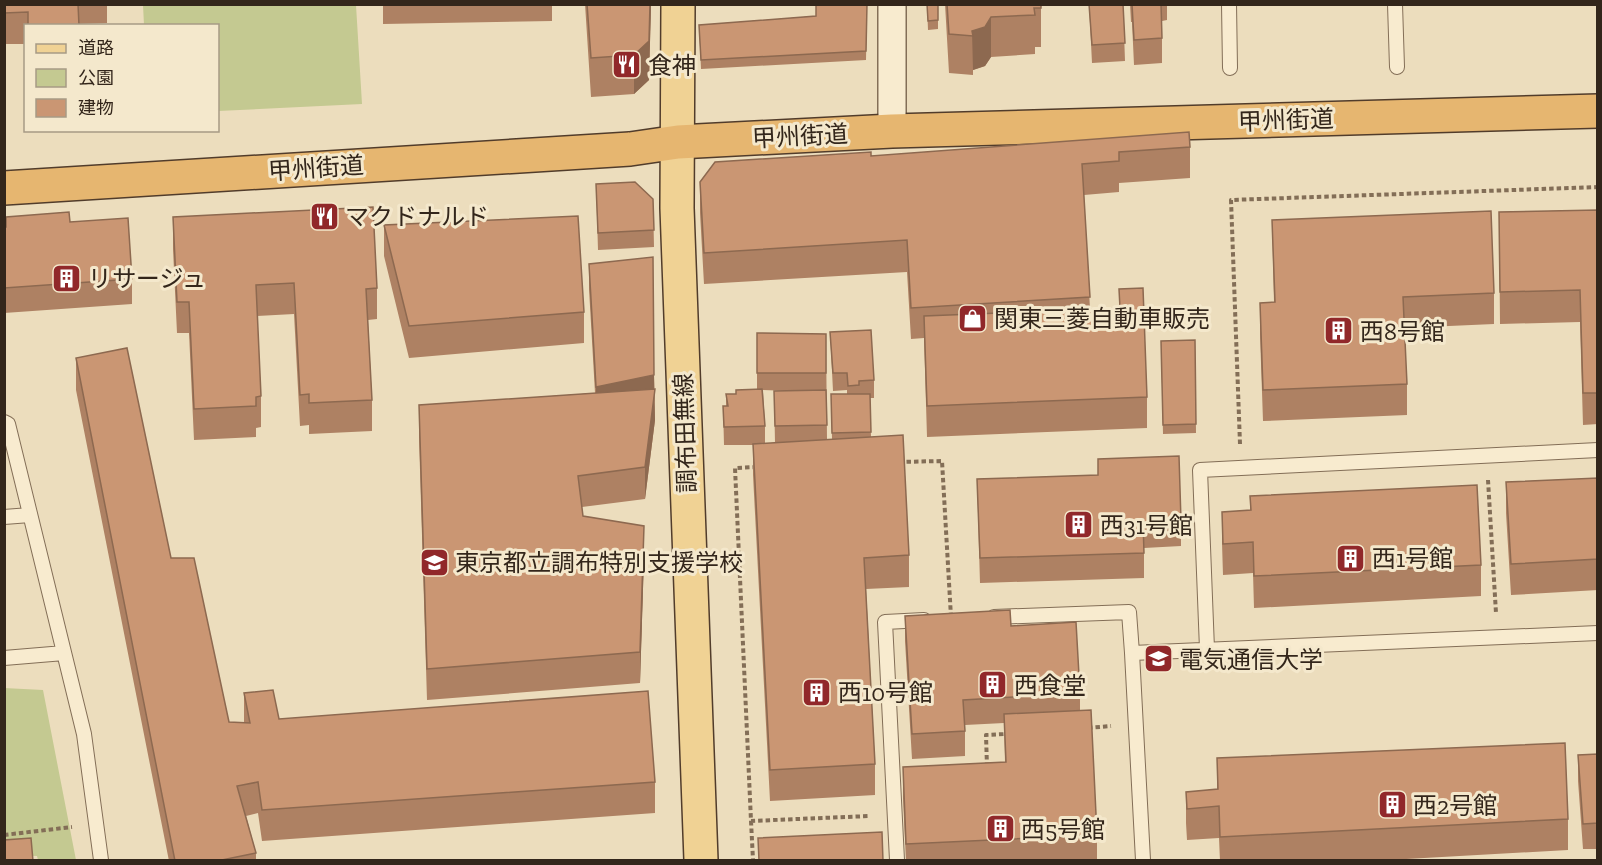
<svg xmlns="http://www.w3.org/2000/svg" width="1602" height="865" font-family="'Zilla Slab','Noto Sans JP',serif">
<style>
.green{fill:#c4c991}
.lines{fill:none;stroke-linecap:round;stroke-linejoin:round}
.service-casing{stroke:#836e57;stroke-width:16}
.minor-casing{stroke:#836e57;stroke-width:30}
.primary-casing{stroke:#513c2b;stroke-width:36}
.trunk-casing{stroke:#513c2b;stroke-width:36}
.path{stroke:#836e57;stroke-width:4;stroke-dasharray:4.5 3;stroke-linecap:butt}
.service{stroke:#f8ebcf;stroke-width:14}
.minor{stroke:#f8ebcf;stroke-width:27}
.primary{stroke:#f0d294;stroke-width:33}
.trunk{stroke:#e6b670;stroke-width:33}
.wall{fill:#ae8163;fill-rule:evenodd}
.shaded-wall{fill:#8d6950}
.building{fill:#ca9673;stroke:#8d6950;stroke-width:1.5}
.labels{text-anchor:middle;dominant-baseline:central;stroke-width:6;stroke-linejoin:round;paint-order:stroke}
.poi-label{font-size:24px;fill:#33261b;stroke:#f4e8cc;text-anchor:start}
.street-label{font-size:24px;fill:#33261b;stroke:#f4e8cc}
</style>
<rect width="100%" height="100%" fill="#ecddbd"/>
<path class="green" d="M143,5H356L362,104L218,111V26L144,25Z
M4,688L43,690L76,860H38L37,856L5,855Z"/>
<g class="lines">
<defs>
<path id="service" d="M1229,4L1230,68
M1395,4L1397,67
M4,422L8,424L84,734L101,860
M4,517L30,515
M994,617L1129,612L1132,653L1598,633
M1207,649L1200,470L1598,450
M1132,653L1143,860
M4,658L64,653
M897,860L885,622L924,620"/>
<path id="minor" d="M892,131V4"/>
<path id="primary" d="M678,4L677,208L701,860"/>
<path id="trunk" d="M4,188L630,149L678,142L892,131L1598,111"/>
</defs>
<use href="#service" class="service-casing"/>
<use href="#minor" class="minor-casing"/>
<use href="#primary" class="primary-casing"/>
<use href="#trunk" class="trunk-casing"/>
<path class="path" d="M1240,444L1231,200L1598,187
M899,462L942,461L951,617
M757,467L735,468L751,821L869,816
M1488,480L1496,613
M1088,728L1111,726
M987,767L986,735L1006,734
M751,821L753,860
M4,835L72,827"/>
<use href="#service" class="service"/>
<use href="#minor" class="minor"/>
<use href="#primary" class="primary"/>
<use href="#trunk" class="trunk"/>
</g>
<path class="wall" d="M4,4H107V23L79,24V26H26V44H4Z
M383,4H552V21L383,24Z
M585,4H651L649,80L634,94L591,97Z
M867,4L866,60L701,69L699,25L816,16Z
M927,4H938V29L928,30Z
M945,4H1041V47H1035V54L991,57L985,66L973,70V75L949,73Z
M1089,4H1123L1125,61L1092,63Z
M1130,4H1167V20L1162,21V63L1134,65L1132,22H1131Z
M1190,147V178L1119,183V192L1084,195L1090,309L1119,308V289L1147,397V428L927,437L924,338L911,339L907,272L704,284L700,213V182L871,156Z
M596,184L653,199L654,247L598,250Z
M1598,210V424L1583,425L1580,322L1500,324L1499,212Z
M6,217L70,222L132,279V304L4,313V227H6Z
M173,217L377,288V319L368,320L372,400V431L309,434V425L300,426L294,314L257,316L261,396V427L256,428V437L194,440L189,333H177L173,249Z
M1272,220L1494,293V324L1404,328L1407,384V415L1263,421L1260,334V303L1274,302Z
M384,225L584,312V343L409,358L384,256Z
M589,264L654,375L655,420L645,499L582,507L583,516L644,557L640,683L427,700L419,437V405L595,393L589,289Z
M830,332L874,380V398H870L871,437L909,555V587L866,589L875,764V795L770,801L753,475V445H724L723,406H726V394H736L757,389V333L826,334L827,440L832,439L831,394H847V390L833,391ZM763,390L790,391H774L775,443H765V426Z
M1195,340L1196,433L1163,434L1161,341Z
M76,358L171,558L229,722L244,723V693L279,719L655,782V813L262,841L258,813L246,816L256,853V861H169L76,390Z
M1098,475L1181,521V546L1144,548V578L980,583L977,479Z
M1598,478V590L1511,595L1506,513V482Z
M1250,496L1481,565V596L1254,608L1253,573L1223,575L1222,543V512L1250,510Z
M905,616L1011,626L1080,693V710L1097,835V861H906L903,798V767L1005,762L1004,723L965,725V756L912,759L905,641Z
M1598,754V849H1583L1578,781V755Z
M1217,758L1568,819V850L1371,861H1220L1219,838L1187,840L1186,823V792L1217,789Z"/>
<path class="shaded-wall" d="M650,4H651L649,80L634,94V55Z
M991,17V57L985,66L973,70L972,31Z
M654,375L655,420L645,499V467L596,412V387Z
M644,526V557L640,683V652Z"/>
<path class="building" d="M4,4H78L79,26H28V12L4,13Z
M587,4H650L649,41L634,55L591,58Z
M816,4H867L866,51L701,60L699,25L816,16Z
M927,4H938V20L928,21Z
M947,4H1041V8H1034L1035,15L991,17L985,27L972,31L973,36L949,34Z
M1089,4H1123L1125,43L1092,45Z
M1132,4H1161L1162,38L1134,40Z
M1189,132L1190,147L1119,152V161L1082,164L1090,297L911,308L907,240L704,253L700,182L715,162L871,152V156Z
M635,182L653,199L654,230L598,233L596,184Z
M373,207L377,288L366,289L372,400L309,403V394L300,395L294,283L256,285L261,396L256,397V406L194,409L189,302H177L173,217Z
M1598,210V393H1583L1580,290L1500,292L1499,212Z
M1491,211L1494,293L1403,297L1407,384L1263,390L1260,303L1275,302L1272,220Z
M69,212L70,222L128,218L132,279L4,288V227H6V217Z
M578,216L584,312L409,326L384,225Z
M653,257L654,375L596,387L589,264Z
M1143,288L1147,397L927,406L924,316L1120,308L1119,289Z
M871,330L874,380L859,381V385L848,386L847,373H833L830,332Z
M757,333L826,334V373H757Z
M1195,340L1196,424L1163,425L1161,341Z
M127,348L171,558H194L229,722L250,723L244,693L273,690L279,719L648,691L655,782L262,810L258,782L237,786L256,853L217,861H175L76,358Z
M655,389L645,467L578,476L583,516L644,526L640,652L427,669L419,405Z
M762,389L765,426L724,427L723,406H728L726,394H736V390Z
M826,390L827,425L775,426L774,391Z
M831,394H870L871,432L832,433Z
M903,435L909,555L864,558L875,764L770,770L753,444Z
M1179,456L1181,521L1143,522L1144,553L980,558L977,479L1098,475V459Z
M1598,478V559L1511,564L1506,482Z
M1477,485L1481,565L1254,576L1253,542L1223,544L1222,512L1251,510L1250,496Z
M1010,610L1011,626L1076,622L1080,693L963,700L965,731L912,734L905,616Z
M1091,710L1097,835L906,844L903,767L1006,762L1004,714Z
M1565,743L1568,819L1220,837L1219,806L1187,809L1186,792L1218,789L1217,758Z
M1598,754V823L1583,824L1578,755Z
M882,832L883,861H759L758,838Z
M31,838L33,861H4V840Z"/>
<defs>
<symbol id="restaurant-square" viewBox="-11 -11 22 22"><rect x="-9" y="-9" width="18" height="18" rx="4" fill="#91282a" stroke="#f4e8cc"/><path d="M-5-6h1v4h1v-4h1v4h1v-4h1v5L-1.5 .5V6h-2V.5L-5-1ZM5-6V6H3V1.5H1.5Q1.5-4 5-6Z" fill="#fff"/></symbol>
<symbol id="building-square" viewBox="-11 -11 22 22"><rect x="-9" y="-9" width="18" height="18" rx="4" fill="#91282a" stroke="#f4e8cc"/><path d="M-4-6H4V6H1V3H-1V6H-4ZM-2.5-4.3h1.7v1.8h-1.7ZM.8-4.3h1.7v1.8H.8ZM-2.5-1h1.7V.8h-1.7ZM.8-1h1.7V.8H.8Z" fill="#fff"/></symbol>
<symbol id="shop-square" viewBox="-11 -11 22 22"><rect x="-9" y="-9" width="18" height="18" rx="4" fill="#91282a" stroke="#f4e8cc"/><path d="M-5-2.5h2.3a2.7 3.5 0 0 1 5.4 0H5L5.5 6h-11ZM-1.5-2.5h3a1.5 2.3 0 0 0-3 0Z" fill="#fff"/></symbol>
<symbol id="school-square" viewBox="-11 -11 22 22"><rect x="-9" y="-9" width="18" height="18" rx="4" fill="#91282a" stroke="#f4e8cc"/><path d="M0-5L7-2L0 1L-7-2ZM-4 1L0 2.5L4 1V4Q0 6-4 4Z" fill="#fff"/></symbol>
<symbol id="university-square" viewBox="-11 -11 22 22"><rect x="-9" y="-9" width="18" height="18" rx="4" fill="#91282a" stroke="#f4e8cc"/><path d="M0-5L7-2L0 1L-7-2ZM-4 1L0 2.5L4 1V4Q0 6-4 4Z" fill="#fff"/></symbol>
</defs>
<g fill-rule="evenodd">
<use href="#restaurant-square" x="610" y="48" width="33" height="33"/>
<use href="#restaurant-square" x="308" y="200" width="33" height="33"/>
<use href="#building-square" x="50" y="262" width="33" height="33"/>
<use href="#shop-square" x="956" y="302" width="33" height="33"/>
<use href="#building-square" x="1322" y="314" width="33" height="33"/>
<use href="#building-square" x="1062" y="508" width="33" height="33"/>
<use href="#building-square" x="1334" y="542" width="33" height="33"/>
<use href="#school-square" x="418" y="546" width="33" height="33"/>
<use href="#university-square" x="1142" y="642" width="33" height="33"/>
<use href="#building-square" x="976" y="668" width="33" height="33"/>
<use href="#building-square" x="800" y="676" width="33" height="33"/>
<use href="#building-square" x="1376" y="788" width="33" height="33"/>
<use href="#building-square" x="984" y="812" width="33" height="33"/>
</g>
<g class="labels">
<g class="poi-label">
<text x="648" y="65">食神</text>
<text x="345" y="216">マクドナルド</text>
<text x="88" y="278">リサージュ</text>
<text x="994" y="318">関東三菱自動車販売</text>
<text x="1360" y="331">西8号館</text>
<text x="1100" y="525">西31号館</text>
<text x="1372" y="558">西1号館</text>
<text x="455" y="562">東京都立調布特別支援学校</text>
<text x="1179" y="659">電気通信大学</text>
<text x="1014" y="685">西食堂</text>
<text x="838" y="692">西10号館</text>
<text x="1413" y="805">西2号館</text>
<text x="1021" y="829">西5号館</text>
</g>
<g class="street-label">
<text transform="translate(1286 120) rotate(-2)">甲州街道</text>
<text transform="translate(800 136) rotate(-3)">甲州街道</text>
<text transform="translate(316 168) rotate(-4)">甲州街道</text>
<text transform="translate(685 433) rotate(-92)">調布田無線</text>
</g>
</g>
<rect width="1602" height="865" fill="none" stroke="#33261b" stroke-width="12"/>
<rect x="24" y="24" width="195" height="108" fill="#f4e8cc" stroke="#a79a85" stroke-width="1.5"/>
<rect x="36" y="44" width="30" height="9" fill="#f0d294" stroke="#a79a85" stroke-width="1.5"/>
<text x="78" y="54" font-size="18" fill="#33261b">道路</text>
<rect x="36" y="69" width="30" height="18" fill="#c4c991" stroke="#a79a85" stroke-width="1.5"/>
<text x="78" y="84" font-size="18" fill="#33261b">公園</text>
<rect x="36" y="99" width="30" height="18" fill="#ca9673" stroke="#a79a85" stroke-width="1.5"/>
<text x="78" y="114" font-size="18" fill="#33261b">建物</text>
</svg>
